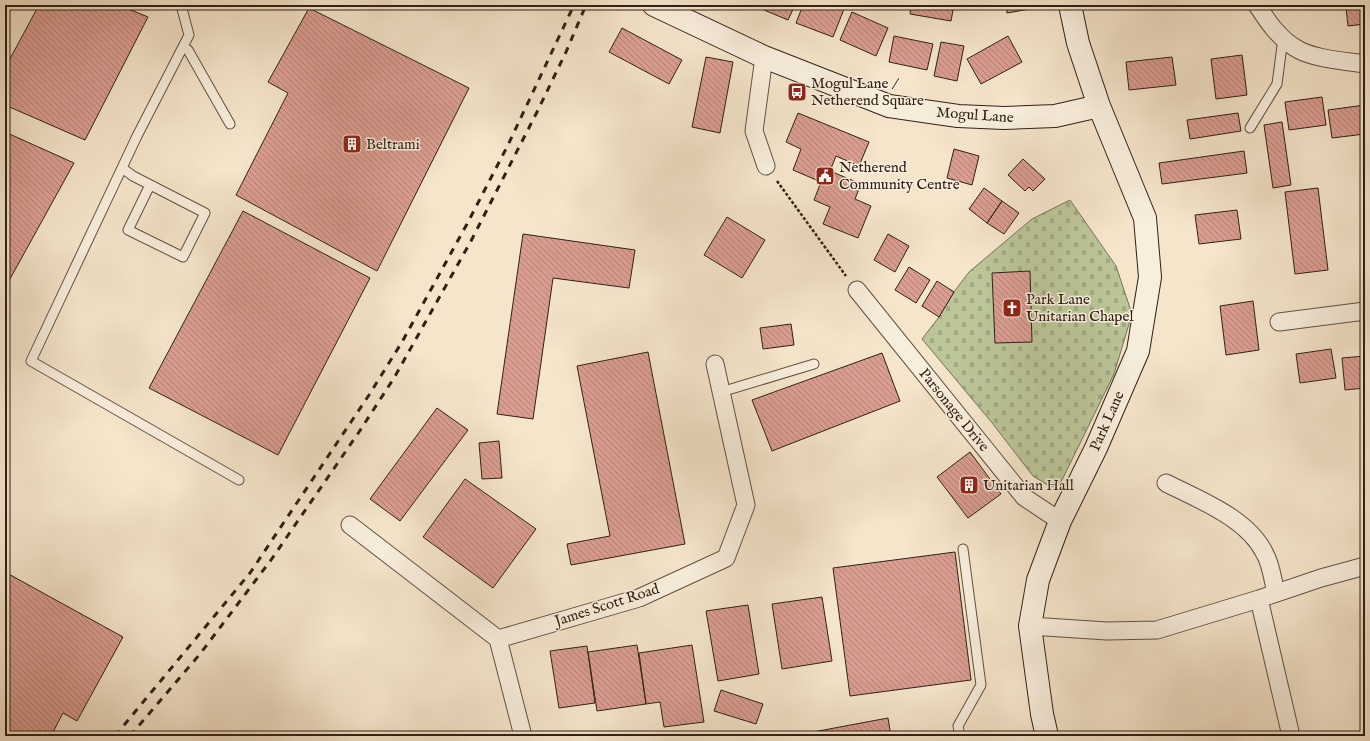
<svg xmlns="http://www.w3.org/2000/svg" width="1370" height="741" font-family="'IM FELL English',serif">
<style>
.cemetery{fill:url(#cemetery-stones);stroke:#767256}
.building{fill:url(#building-back-hatch);stroke:#302015}
.lines{fill:none;stroke-linecap:round;stroke-linejoin:round}
.lane-casing{stroke:#615142;stroke-width:11}
.street-casing{stroke:#615142;stroke-width:19}
.secondary-casing{stroke:#302015;stroke-width:24}
.path{stroke:#302015;stroke-width:2.5;stroke-dasharray:3 2;stroke-linecap:butt}
.lane{stroke:#f8eedd;stroke-width:9}
.street{stroke:#f8eedd;stroke-width:17}
.secondary{stroke:#f8eedd;stroke-width:22}
.rail{stroke:#302015;stroke-width:3;stroke-dasharray:7 7;stroke-linecap:butt}
.labels{text-anchor:middle;dominant-baseline:central;stroke-width:3;stroke-linejoin:round;paint-order:stroke}
.poi-label{font-size:15px;fill:#302015;stroke:#f8eedd;text-anchor:start}
.street-label{font-size:15px;fill:#302015;stroke:#f8eedd}
</style>
<defs>
<pattern id="cemetery-stones" width="16" height="16" patternUnits="userSpaceOnUse"><rect width="16" height="16" fill="#bbc598"/><path d="M2 7V4a2 2 0 0 1 4 0v3zM10 15v-3a2 2 0 0 1 4 0v3z" fill="#a1a982"/></pattern>
<pattern id="building-back-hatch" width="6" height="6" patternUnits="userSpaceOnUse"><rect width="6" height="6" fill="#dc9d91"/><path d="M-1 5l2 2M0 0l6 6M5-1l2 2" fill="none" stroke="#b38075"/></pattern>
</defs>
<rect width="100%" height="100%" fill="#f5e5cb"/>
<filter id="stains"><feTurbulence type="fractalNoise" baseFrequency=".005" numOctaves="4"/><feColorMatrix values="0 0 0 0 .2 0 0 0 0 .09 0 0 0 0 .02 0 0 0 .5 -.17"/></filter>
<radialGradient id="worn" r=".72"><stop offset=".6" stop-color="#630" stop-opacity="0"/><stop offset="1" stop-color="#630" stop-opacity=".3"/></radialGradient>
<path class="cemetery" d="M1070,200L1116,266L1132,314L1114,374L1060,484L1051,487L1033,476L993,424L922,339L939,317L954,292L969,272L1032,219Z"/>
<path class="building" d="M39,5H119L148,17L85,140L5,105V68Z
M766,5H795L788,20L764,10Z
M803,5H833L844,9L833,37L796,23Z
M911,5H954L951,21L910,14Z
M1006,5H1030V9L1007,13Z
M1296,5H1326L1297,8Z
M1365,6V24L1348,26L1346,8Z
M309,8L469,88L377,271L236,195L288,93L268,82Z
M852,12L888,28L876,56L840,40Z
M622,28L682,60L669,84L609,52Z
M894,36L933,44L927,70L889,62Z
M1008,36L1022,62L981,84L967,59Z
M941,42L964,46L957,81L934,76Z
M1242,55L1247,95L1216,99L1211,59Z
M706,57L733,62L720,133L692,127Z
M1172,57L1176,85L1129,90L1126,62Z
M1322,97L1326,125L1289,130L1285,102Z
M1365,105V134L1332,138L1328,110Z
M798,113L869,142L859,166L836,156L830,171L861,184L855,199L871,206L858,238L823,224L830,207L814,200L821,182L793,170L801,149L786,142Z
M1238,113L1241,131L1190,139L1187,120Z
M1282,122L1291,185L1273,188L1264,125Z
M5,132L74,163L5,288Z
M954,149L979,156L972,185L947,178Z
M1244,151L1247,173L1162,184L1159,163Z
M1023,159L1045,179L1033,191L1029,187L1025,191L1008,175Z
M984,188L1002,201L987,223L969,209Z
M1318,188L1328,270L1295,274L1285,192Z
M1002,201L1019,213L1004,234L987,223Z
M1237,210L1241,239L1199,244L1195,215Z
M243,211L370,278L278,455L149,388Z
M727,217L765,240L742,278L704,255Z
M523,234L635,250L629,288L553,278L533,419L497,414Z
M888,234L909,246L895,272L874,260Z
M909,267L930,280L916,303L895,290Z
M1030,271L1032,342L995,343L992,273Z
M937,281L954,292L939,317L922,306Z
M1253,301L1259,350L1226,355L1220,306Z
M791,324L794,345L763,349L760,328Z
M1331,349L1336,378L1300,383L1296,354Z
M648,352L685,544L571,565L567,544L610,536L577,366Z
M882,353L900,401L772,451L752,400Z
M1365,356V388L1345,390L1342,358Z
M437,408L468,430L400,521L370,499Z
M499,441L502,478L482,479L479,443Z
M970,452L1001,494L968,518L937,477Z
M465,479L536,529L493,588L423,537Z
M955,552L971,680L850,696L833,568Z
M5,572L123,637L77,721L63,713L51,736H5Z
M822,597L832,661L782,669L772,604Z
M748,605L759,674L718,681L706,611Z
M637,645L646,704L597,711L588,652Z
M692,645L704,722L664,727L660,702L646,704L639,653Z
M587,646L595,703L559,708L550,651Z
M721,690L763,704L756,724L714,711Z
M888,718L891,736H814L813,732Z"/>
<g class="lines">
<defs>
<path id="lane" d="M181,5L189,35L137,136L31,361L239,480
M183,47L188,50L230,124
M1250,128L1277,84L1283,38
M122,168L133,176L205,213L183,257L128,230L150,185
M721,392L814,364
M960,736L958,726L981,685L963,549"/>
<path id="street" d="M1257,5C1268,22 1280,40 1299,50C1316,59 1345,61 1365,64
M764,57L754,131L766,166
M857,290L1024,497L1060,521
M1279,322L1365,311
M1166,483C1199,500 1248,518 1265,554C1271,564 1273,581 1276,593
M350,525L498,639
M1259,599L1291,736
M1030,626L1107,631L1157,630L1259,599L1321,578L1365,566
M523,736L498,639L639,598L726,558L746,505L715,364"/>
<path id="secondary" d="M654,5L764,57L889,106L958,116L1004,118L1055,116L1099,106
M1047,736L1042,714L1030,626L1038,580L1060,521L1096,448L1138,351L1150,277L1145,218L1099,106L1078,43L1070,5"/>
</defs>
<use href="#lane" class="lane-casing"/>
<use href="#street" class="street-casing"/>
<use href="#secondary" class="secondary-casing"/>
<path class="path" d="M777,181L846,276"/>
<use href="#lane" class="lane"/>
<use href="#street" class="street"/>
<use href="#secondary" class="secondary"/>
<path class="rail" d="M115,736L250,573L369,395L402,342L467,224L508,145L574,5
M130,736L200,654L271,560L359,432L394,378L471,241L537,112L566,52L586,5"/>
</g>
<defs>
<symbol id="bus-square" viewBox="-11 -11 22 22"><rect x="-9" y="-9" width="18" height="18" rx="4" fill="#8f2418" stroke="#f8eedd"/><path d="M-5-6H5V4H4V6H2V4H-2V6H-4V4H-5ZM-3.5-4V0h7V-4ZM-3.5 1.2v1.5H-2V1.2ZM2 1.2v1.5H3.5V1.2Z" fill="#fff"/></symbol>
<symbol id="building-square" viewBox="-11 -11 22 22"><rect x="-9" y="-9" width="18" height="18" rx="4" fill="#8f2418" stroke="#f8eedd"/><path d="M-4-6H4V6H1V3H-1V6H-4ZM-2.5-4.3h1.7v1.8h-1.7ZM.8-4.3h1.7v1.8H.8ZM-2.5-1h1.7V.8h-1.7ZM.8-1h1.7V.8H.8Z" fill="#fff"/></symbol>
<symbol id="civic-square" viewBox="-11 -11 22 22"><rect x="-9" y="-9" width="18" height="18" rx="4" fill="#8f2418" stroke="#f8eedd"/><path d="M-.6-6.5H3V-4.5H.6V-3L4-1V1h2V6H-6V1h2V-1L-.6-3ZM-1.2 2.5V6h2.4V2.5Z" fill="#fff"/></symbol>
<symbol id="church-square" viewBox="-11 -11 22 22"><rect x="-9" y="-9" width="18" height="18" rx="4" fill="#8f2418" stroke="#f8eedd"/><path d="M-1.2-6h2.4v3.5h3.3v2.4h-3.3V6h-2.4V-.1h-3.3v-2.4h3.3Z" fill="#fff"/></symbol>
</defs>
<g fill-rule="evenodd">
<use href="#bus-square" x="786" y="81" width="22" height="22"/>
<use href="#building-square" x="341" y="133" width="22" height="22"/>
<use href="#civic-square" x="814" y="165" width="22" height="22"/>
<use href="#church-square" x="1001" y="297" width="22" height="22"/>
<use href="#building-square" x="958" y="474" width="22" height="22"/>
</g>
<g class="labels">
<g class="poi-label">
<text x="811" y="83">Mogul Lane /<tspan x="811" dy="17">Netherend Square</tspan></text>
<text x="366" y="144">Beltrami</text>
<text x="839" y="167">Netherend<tspan x="839" dy="17">Community Centre</tspan></text>
<text x="1026" y="299">Park Lane<tspan x="1026" dy="17">Unitarian Chapel</tspan></text>
<text x="983" y="485">Unitarian Hall</text>
</g>
<g class="street-label">
<text transform="translate(975 115) rotate(4)">Mogul Lane</text>
<text transform="translate(954 410) rotate(51)">Parsonage Drive</text>
<text transform="translate(1107 421) rotate(-66)">Park Lane</text>
<text transform="translate(607 605) rotate(-18)">James Scott Road</text>
</g>
</g>
<rect width="1370" height="741" fill="none" stroke="#f5e5cb" stroke-width="20"/>
<rect x="6" y="6" width="1358" height="729" fill="none" stroke="#302015" stroke-width="2"/>
<rect x="10" y="10" width="1350" height="721" fill="none" stroke="#302015"/>
<rect width="100%" height="100%" filter="url(#stains)"/>
<rect width="100%" height="100%" fill="url(#worn)"/>
</svg>
